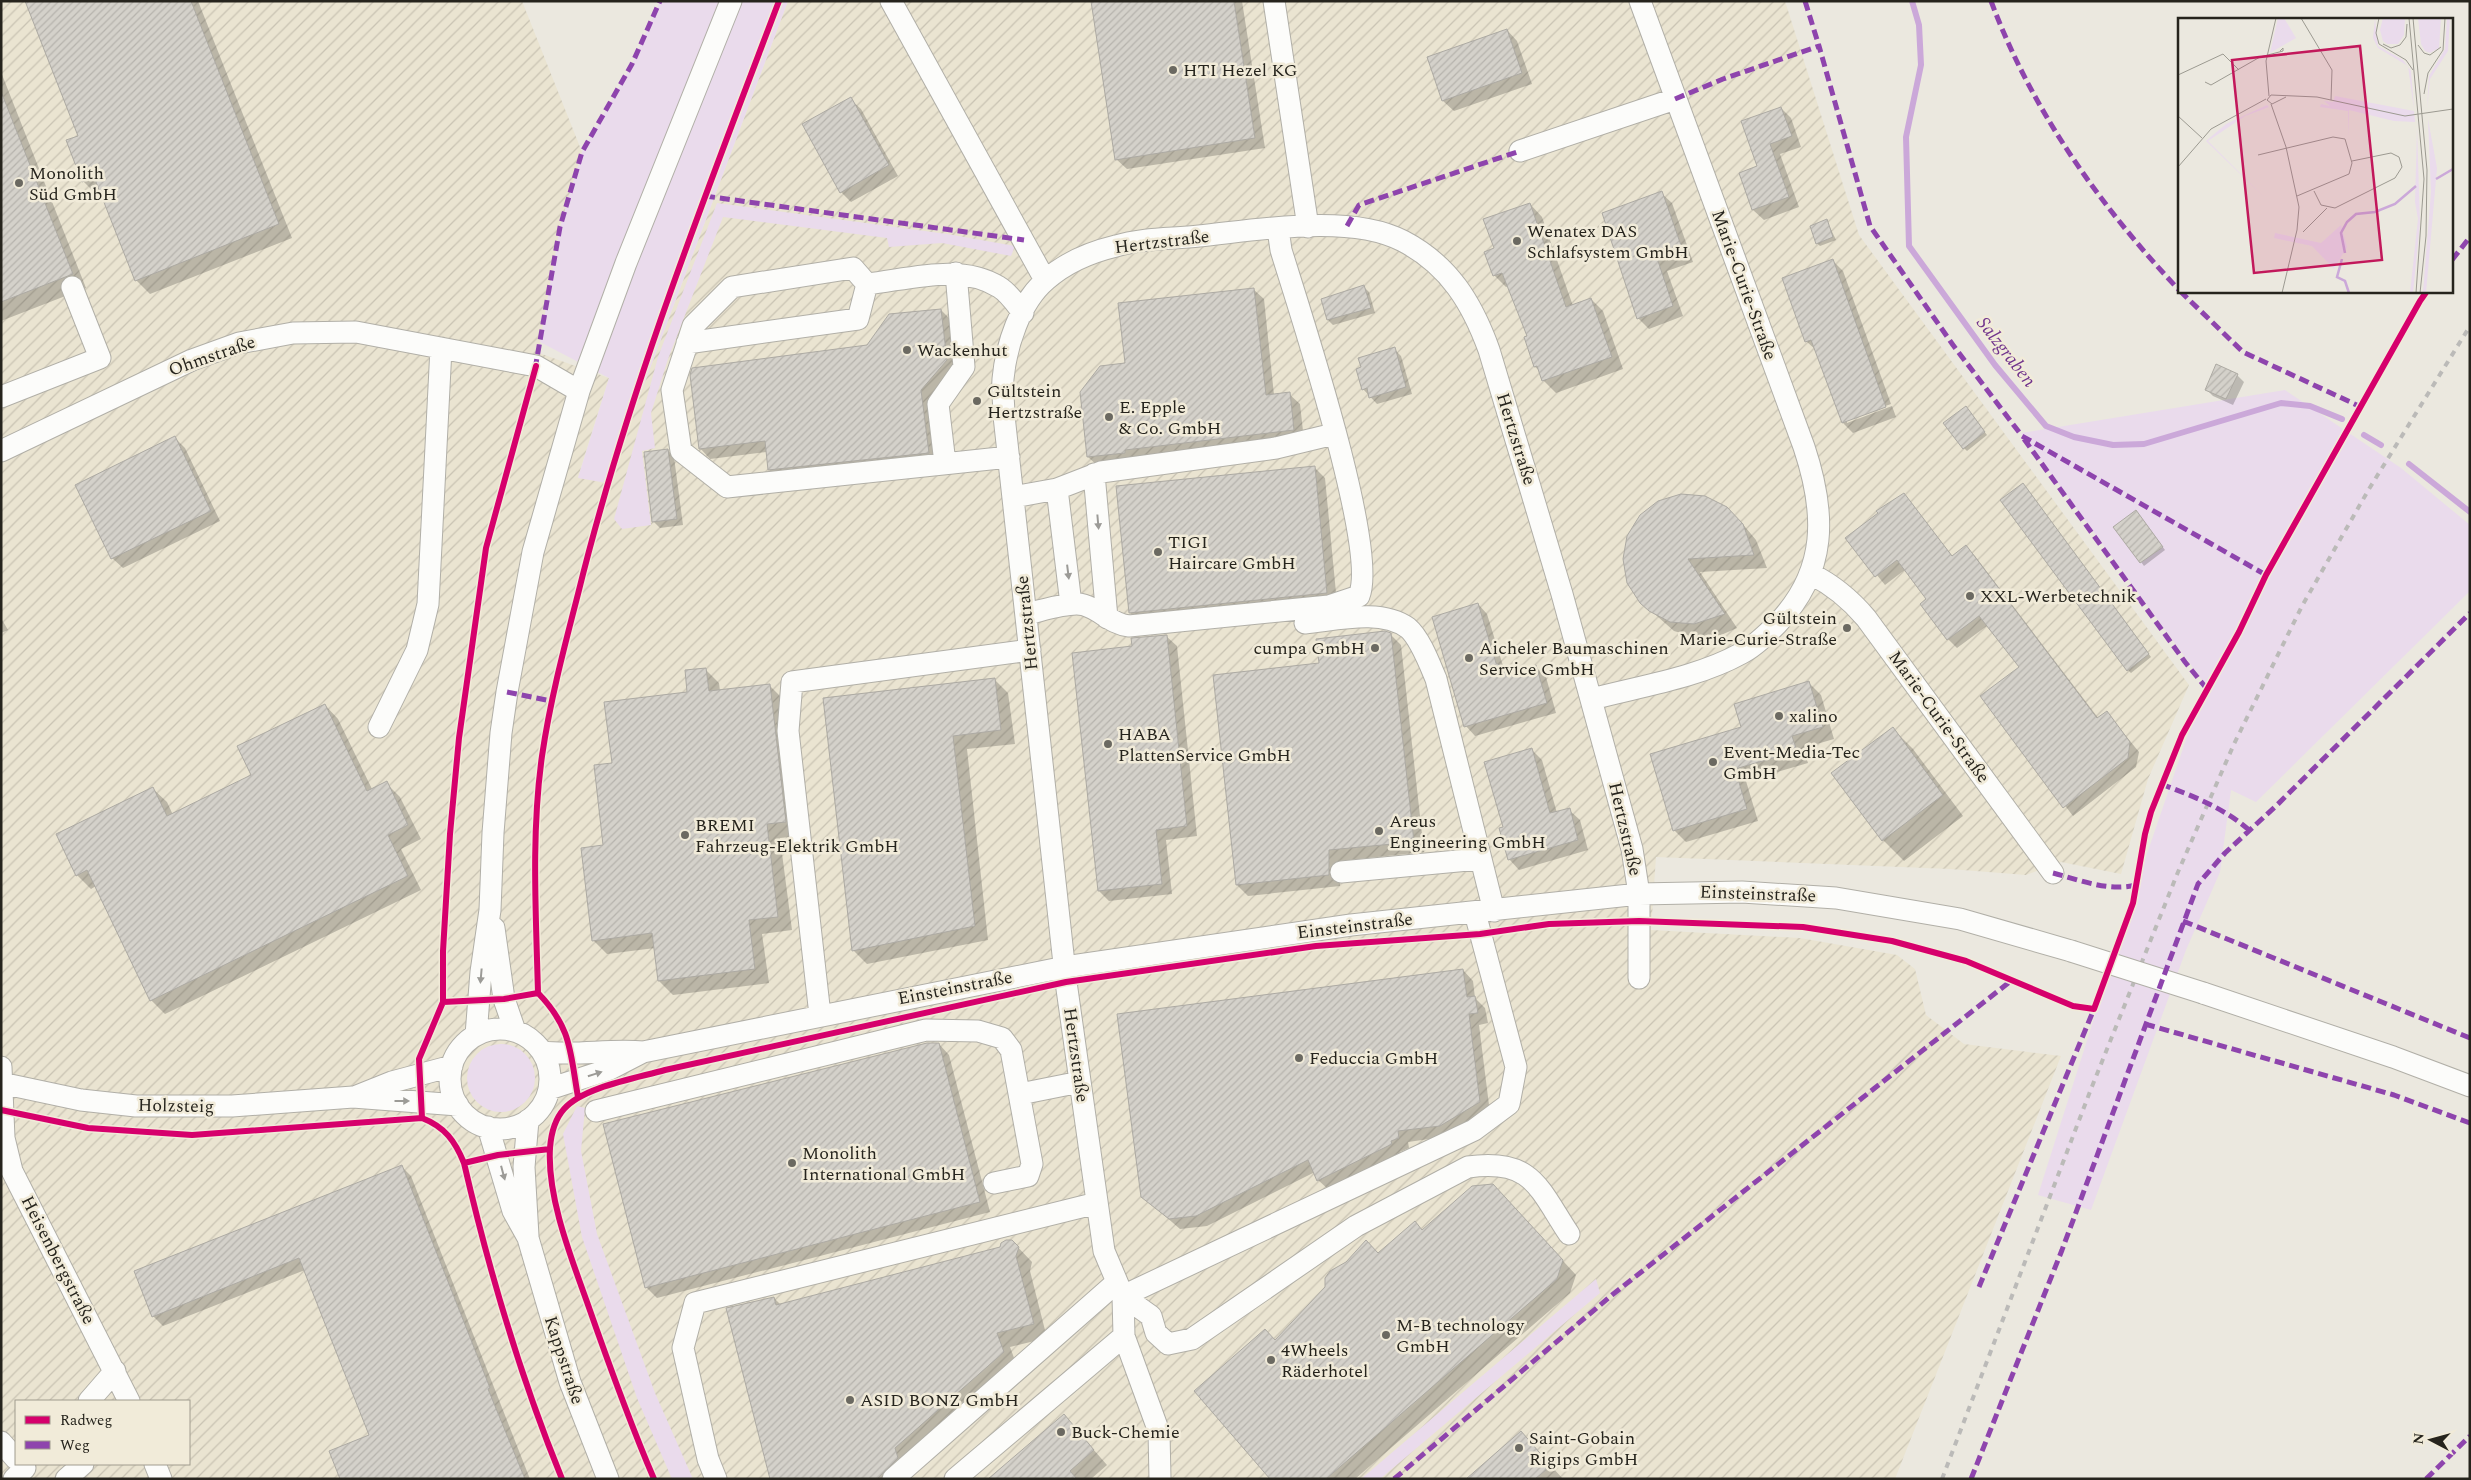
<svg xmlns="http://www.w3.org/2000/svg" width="2471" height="1480" font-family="Spectral,serif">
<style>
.industrial{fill:url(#industrial-furrows);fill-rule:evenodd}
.green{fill:#eadbec}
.shadow{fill:#0003}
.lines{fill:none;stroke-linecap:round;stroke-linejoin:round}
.stream{stroke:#cba8d9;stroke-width:6}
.building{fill:url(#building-hatch);stroke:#adaaa3}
.minor-casing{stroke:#b1afa7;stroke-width:23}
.minor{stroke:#fcfcfa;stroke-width:21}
.rail{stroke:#bbbab8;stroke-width:4;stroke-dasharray:6 6;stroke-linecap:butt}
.minor-bridge-casing{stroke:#b1afa7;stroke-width:23;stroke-linecap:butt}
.minor-bridge{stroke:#fcfcfa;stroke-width:21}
.quiet{stroke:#8e44ad;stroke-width:5;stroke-dasharray:10 5;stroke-linecap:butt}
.cycleway-casing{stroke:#f1ebd9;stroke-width:9}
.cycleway{stroke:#d6006c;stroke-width:6}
.oneway{fill:#9c9b97}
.poi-dot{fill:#6b6961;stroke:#f1ebd9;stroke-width:2}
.labels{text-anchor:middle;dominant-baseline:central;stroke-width:5;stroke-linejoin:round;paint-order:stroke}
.poi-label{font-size:18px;fill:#26241d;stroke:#f1ebd9;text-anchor:start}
.street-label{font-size:18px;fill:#26241d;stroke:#f1ebd9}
.water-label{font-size:19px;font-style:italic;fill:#70338c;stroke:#f1ebd9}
.inset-river{fill:none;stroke:#cba8d9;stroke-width:2.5}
.inset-road{fill:none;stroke:#9c9a91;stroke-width:1}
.view{fill:#c2185b;fill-opacity:0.15;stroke:#c2185b;stroke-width:2.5}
.inset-edge{fill:none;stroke:#26241d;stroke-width:2.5}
</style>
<defs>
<pattern id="industrial-furrows" width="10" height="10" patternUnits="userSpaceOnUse" patternTransform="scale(1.25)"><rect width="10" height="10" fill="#eae4d1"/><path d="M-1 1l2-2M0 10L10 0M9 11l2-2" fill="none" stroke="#c9c3b3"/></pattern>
<pattern id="building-hatch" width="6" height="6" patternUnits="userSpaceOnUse" patternTransform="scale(1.25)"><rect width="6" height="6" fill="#d4d1ca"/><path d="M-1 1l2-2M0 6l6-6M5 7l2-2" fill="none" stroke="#b6b3ad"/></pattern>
</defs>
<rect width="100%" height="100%" fill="#ebe8df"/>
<path class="industrial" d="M1,1H522L582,152L560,227L539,353L609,378L578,477L607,483L788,1H1785L1859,235L2189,685L2148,779L2121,874L2061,862L2026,875L1950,869L1656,857L1651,930L1800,938L1897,955L1915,969L1926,1015L1964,1044L2061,1056L1895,1479H1ZM16,1401H189V1464H16Z"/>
<path class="green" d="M660,1H788L607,483L578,478L609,378L540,342L560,227L582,152L632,64Z
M717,203L947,234L1015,246L1011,256L942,243L889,247L887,238L723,217L668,359L651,413L655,448L642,451L651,525L622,529L614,519L658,357Z
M2285,390L2401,468L2470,525V591L2256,802L2231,790L2220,872L2186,950L2091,1210L2038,1195L2136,886L2205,684L2021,433Z
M467 1078a34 34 0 1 1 68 0a34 34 0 1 1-68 0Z
M577,1106L585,1108L581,1151L597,1234L655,1393L693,1479H672L637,1398L582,1237L563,1134Z
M1596,1279L1600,1293L1380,1479H1361Z"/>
<path class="shadow" d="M26,1H198L292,238L150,294L136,280L102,193L97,195L83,181L79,137Z
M1092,1H1242L1265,148L1127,169L1116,159Z
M1507,30L1517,41L1532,84L1454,111L1443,101L1428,58Z
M1,72L86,288L1,321Z
M850,99L861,109L898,176L851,202L841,192Z
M1781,108L1791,118L1801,147L1780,154L1799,207L1764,220L1753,210L1759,167Z
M1661,193L1672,203L1693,262L1667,271L1683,316L1649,329L1638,318Z
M1530,204L1542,217L1573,306L1591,299L1603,311L1623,369L1556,393L1544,381L1541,372L1535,367L1529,337L1509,286L1506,287L1494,275L1495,249Z
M1827,221L1836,240L1820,246L1817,243Z
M1833,261L1843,271L1891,404L1847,420V423L1892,406L1896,417L1853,433L1843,423L1817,351L1806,341Z
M1364,287L1369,292L1375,313L1333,325L1328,320Z
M1253,289L1264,299L1274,395L1289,394L1300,404L1304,440L1099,467L1088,457Z
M941,310L951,320L957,371L931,401L939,463L779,480L769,470L767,452L710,459L700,448L868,347Z
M1394,349L1401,356L1412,394L1377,404L1363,389Z
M2237,375L2244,382L2233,405L2213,396L2206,389Z
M1968,410L1987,435L1967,451L1964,448Z
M175,438L185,448L220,521L123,568L112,558Z
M668,450L674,457L683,525L660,528L653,521Z
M1314,467L1325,478L1337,603L1141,623L1130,613Z
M2026,488L2151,657L2131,673L2128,670Z
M1904,495L1953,557L1966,547L1975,556L2099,719L2107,713L2139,752L2136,767L2073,816L1982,697L2021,667L1988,625L1957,648L1948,639L1928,600L1906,569L1885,585L1847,538Z
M2139,515L2165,550L2144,566L2115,527Z
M1741,522L1756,540L1767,568L1700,572L1737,628L1721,635L1697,638L1674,631L1641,602L1628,582Z
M1478,604L1487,614L1504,669L1512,674L1536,667L1546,677L1556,713L1475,736L1466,726Z
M1,618L8,630L1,633Z
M1390,634L1401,645L1424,852L1340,861V886L1248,896L1237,885L1321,665Z
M1166,636L1177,646L1197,836L1166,840L1172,894L1109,901L1099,891L1134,647Z
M705,669L719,683L720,691L769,685L783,699L799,836L780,838L792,930L762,934L769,983L673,995L659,981L655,948L607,954L593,940L613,764L688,693Z
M994,679L1008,693L1015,744L967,749L988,940L867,964L853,950L825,699Z
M1809,683L1821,695L1834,739L1803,748L1808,763L1746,781L1758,821L1686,842L1674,830L1743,727Z
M325,705L338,719L372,789L386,783L400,797L421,839L401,849L421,890L165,1014L151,1000L96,886L91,889L77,875L153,789L167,802L173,815L253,776Z
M1892,728L1913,749L1963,816L1904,861L1883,840Z
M1532,750L1542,760L1557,813L1569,810L1580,820L1588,850L1519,870L1509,859L1504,828Z
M1463,970L1473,981L1475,998L1485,1008L1488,1023L1479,1025L1490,1113L1450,1136L1408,1142L1409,1148L1400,1152L1402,1155L1329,1190L1318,1180L1315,1172L1207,1226L1180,1229L1142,1196Z
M939,1044L949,1055L990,1212L657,1298L646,1287Z
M401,1166L411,1176L530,1479H341L371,1436L305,1270L163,1326L153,1316Z
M1507,1200L1576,1275L1570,1293L1355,1479H1271L1276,1341L1379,1254L1423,1231Z
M1012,1241L1032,1262L1030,1271L1047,1338L1010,1347L1017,1366L904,1479H771L774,1298L781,1305L1001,1248Z
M1064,1416L1107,1465L1091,1479H989Z
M1521,1433L1563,1479H1468Z"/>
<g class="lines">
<path class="stream" d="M1912,1L1919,25L1921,65L1906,137L1909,246L1995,365L2046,426L2074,437L2113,445L2144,444L2281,403L2310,406L2342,419
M2364,435L2381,445
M2409,464L2470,512"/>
</g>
<path class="building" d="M25,1H191L279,224L135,281L94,177L82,182L66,140L78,136Z
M1091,1H1234L1255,138L1115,160Z
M1507,29L1522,73L1442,101L1427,57Z
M2,94L73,274L1,302V95Z
M851,97L889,165L840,193L802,124Z
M1781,107L1792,136L1770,144L1789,197L1752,210L1739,173L1757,166L1741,121Z
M1662,191L1683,251L1658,261L1673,306L1637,319L1602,213Z
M1530,203L1566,307L1591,298L1612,357L1542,381L1537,366L1534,367L1524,337L1527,336L1502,273L1493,276L1484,252L1494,248L1483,219Z
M1827,219L1833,237L1816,244L1810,226Z
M1833,259L1886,407L1842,423L1811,340L1805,342L1782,278Z
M1364,285L1371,308L1327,320L1321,299Z
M1254,288L1266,395L1290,392L1294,430L1125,450V453L1087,457L1080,392L1100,366L1125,363L1118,303Z
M941,309L947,360L921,390L929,453L768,470L765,441L699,449L690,375L692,368L867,345L889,314Z
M1395,347L1406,387L1369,398L1367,388L1362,390L1356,369L1361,367L1358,358Z
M2216,364L2238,374L2226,399L2205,390Z
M1966,406L1985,432L1963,449L1943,423Z
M175,436L211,511L111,559L75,485Z
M668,449L677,519L652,522L644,452Z
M1315,466L1327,593L1129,613L1116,486Z
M2023,483L2149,654L2127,671L2000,500Z
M1904,493L1952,556L1966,545L2097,718L2107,711L2130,742L2128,758L2063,808L1980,696L2019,667L1979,616L1947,640L1920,604L1926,599L1897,560L1875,577L1845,538L1878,513L1876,511Z
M1681,494L1705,496L1727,507L1743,524L1754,555L1688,559L1725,614L1694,624L1670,622L1649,611L1640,603L1627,583L1623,559L1627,536L1640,515L1658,501Z
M2136,510L2163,547L2140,563L2113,527Z
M1478,603L1496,663L1512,673L1536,665L1547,703L1464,727L1432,617Z
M1385,631L1391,633L1414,842L1329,850V875L1236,885L1213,675L1319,663L1316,639Z
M1167,635L1187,826L1156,830L1162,884L1098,891L1072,653L1132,646L1131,638Z
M706,668L709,691L770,684L786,822L767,824L778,917L749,920L755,969L658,981L652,933L592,941L581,848L603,845L594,765L612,763L604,702L687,692L685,670Z
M995,678L1001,730L953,736L975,926L852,951L823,698Z
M1809,681L1823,727L1792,736L1797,751L1735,769L1747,809L1673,831L1650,754L1741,727L1734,704Z
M325,704L367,791L387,781L408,825L388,835L408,876L150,1001L87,870L76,876L56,834L153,787L167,816L251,775L237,746Z
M1893,727L1943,795L1882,841L1831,773Z
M1532,748L1550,813L1570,808L1578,840L1508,860L1499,828L1503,827L1484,762Z
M1463,969L1467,997L1475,996L1478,1013L1469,1014L1480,1102L1440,1126L1398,1131L1399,1138L1391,1141L1392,1144L1317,1181L1308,1160L1196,1216L1169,1219L1141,1197L1117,1014Z
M927,1043H939L980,1202L645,1288L603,1124Z
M402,1165L490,1388L488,1389L525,1479H340L329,1451L369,1435L299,1258L152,1317L134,1271Z
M1493,1184L1563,1260L1557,1279L1326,1479H1270L1194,1391L1265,1329L1275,1340L1325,1287V1278L1330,1271L1346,1262L1366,1240L1378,1253L1415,1221L1422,1230L1472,1186Z
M1006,1240H1012L1019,1247L1016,1256L1034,1324L997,1333L1004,1352L895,1448L898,1458L877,1479H770L726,1308L774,1297L776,1305L1000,1247L1001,1243Z
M1064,1414L1094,1450L1070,1471L1077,1479H988Z
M1521,1431L1551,1466L1535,1479H1466Z"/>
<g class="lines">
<defs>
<path id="minor" d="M891,1L1045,280
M1274,1L1308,227
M1520,151L1675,99
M687,343L858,319L867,284
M1,397L100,358L72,287
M1,451L192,360L239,343L293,333L356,332L536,366L579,391
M1009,457L727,487L681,451L672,390L693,326L732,287L853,268L867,284C910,279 961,263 999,287C1009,293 1016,304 1023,313
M945,463L938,404L964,367L956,273
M1094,474L1107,618
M1057,489L1071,604
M1013,497L1057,489L1101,472L1276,448L1334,434
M1811,574C1833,585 1850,599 1866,618L2053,873
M1026,614C1041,611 1070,601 1084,605C1101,610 1111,624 1129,626L1329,606L1359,596C1379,550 1299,309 1281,250L1278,229
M1305,623C1336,620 1381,608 1408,628C1420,638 1430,665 1436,679L1494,911
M1592,699C1641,686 1697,678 1742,653C1755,646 1766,635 1777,624C1828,571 1826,513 1804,447L1640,1
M379,727L417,650L428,604L441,348
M1341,872L1479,859
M494,928L504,999L515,1031
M2203,993L2393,1057L2470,1086
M820,1015L788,731L792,682L1030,650
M450 1079a50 50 0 1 1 100 0a50 50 0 1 1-100 0Z
M476,1035L481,972L490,910L493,833L501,733L507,692L533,552L579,391L626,263L731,1
M542,1052C576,1056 609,1049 643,1052L1065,967L1351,925L1639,894L1742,892L1836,898L1960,919L2071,951
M1,1067L4,1138L12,1171L129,1401
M1,1083L81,1100L136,1106H232L353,1097L458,1105
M549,1089L610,1069L643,1052
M1020,1094L1080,1082
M357,1096L392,1082L452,1066
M596,1111L926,1030L978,1031L1002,1038L1011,1050L1032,1164L1028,1176L994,1183
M528,1120L524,1167L528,1236
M488,1127L513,1211L528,1238L570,1382L608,1479
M1123,1296L1474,1130L1509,1104L1516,1067L1475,913
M1123,1296L1151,1316L1156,1333L1168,1344L1192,1339L1356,1226L1468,1167C1532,1158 1538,1187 1569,1234
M1124,1336L1159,1432L1160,1479
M89,1401L115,1371
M1,1442L16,1459
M155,1464L161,1479
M14,1479L25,1468
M66,1479L83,1464
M716,1479L708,1459L683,1348L695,1303L1097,1203
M893,1479L1117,1282
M955,1479L1124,1336L1123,1296L1104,1251L1066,982L1004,416C1004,404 1002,391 1003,379C1006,346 1020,302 1046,280C1065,263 1091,252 1116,246C1142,238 1172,239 1199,236C1258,230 1350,213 1403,241C1449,265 1472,303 1489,350L1562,594L1632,849L1639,894V978"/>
</defs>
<use href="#minor" class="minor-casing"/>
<use href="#minor" class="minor"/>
<path class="rail" d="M1942,1479L2091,1089L2178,872L2234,744L2302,606L2369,489L2470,326"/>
<defs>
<path id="minor-bridge" d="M2071,951L2203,993"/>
</defs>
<use href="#minor-bridge" class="minor-bridge-casing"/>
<use href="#minor-bridge" class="minor-bridge"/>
<path class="quiet" d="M1805,1L1819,46
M1991,1C2032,111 2100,206 2180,291
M1675,99L1723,79L1819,46L1870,226L1953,345L2022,436L2266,575
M705,196L1024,240
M1347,226L1359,205L1520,151
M2452,260L2470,237
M2180,291L2243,352L2361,407
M535,369L560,227L582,152L632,64L660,1
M2024,439L2185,662L2207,689
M507,692L551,701
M2161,784C2193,796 2224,808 2249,830
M2053,873C2080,880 2108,892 2136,885
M2183,921L2470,1038
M2145,1024L2394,1095L2470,1123
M1979,1287L2094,1009
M1394,1479L1612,1295L2012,980
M1971,1479L2062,1250L2198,884L2225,853L2277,805L2470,613
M2426,1479L2470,1436"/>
<defs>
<path id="cycleway" d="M443,1002L504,999L538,993
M578,1097C570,1052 572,1028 538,993C536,915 531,834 542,756C550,701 564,648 578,594C628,391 705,196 779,1
M1,1110L88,1128L192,1135L422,1118C445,1127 455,1141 464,1163L498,1155L550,1149
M422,1118L419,1059L443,1002V951L450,834L459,738L486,548L536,366
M464,1163C489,1271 520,1376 562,1479
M654,1479C629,1421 608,1362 587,1302C571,1257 547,1197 550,1148C551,1135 555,1119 564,1109C583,1087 637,1078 665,1070L1066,982L1316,946L1480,934L1549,924L1639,921L1803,927L1892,941L1966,961L2073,1006L2094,1009L2133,903L2145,834L2151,812L2182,735L2239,632L2266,575L2420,301L2427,291"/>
</defs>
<use href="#cycleway" class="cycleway-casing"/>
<use href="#cycleway" class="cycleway"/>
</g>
<defs><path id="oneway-solid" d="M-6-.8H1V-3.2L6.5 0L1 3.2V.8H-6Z" transform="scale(1.25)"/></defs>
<g class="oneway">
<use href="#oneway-solid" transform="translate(1098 522) rotate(85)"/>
<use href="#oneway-solid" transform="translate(1068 572) rotate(83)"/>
<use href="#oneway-solid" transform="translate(481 976) rotate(95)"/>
<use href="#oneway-solid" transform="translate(595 1074) rotate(-18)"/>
<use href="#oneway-solid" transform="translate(402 1101)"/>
<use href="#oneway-solid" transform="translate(503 1173) rotate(75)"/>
</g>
<g class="poi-dot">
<circle cx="1173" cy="70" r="5"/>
<circle cx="19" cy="183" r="5"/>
<circle cx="1517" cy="241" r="5"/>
<circle cx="907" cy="350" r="5"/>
<circle cx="977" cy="401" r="5"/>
<circle cx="1109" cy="417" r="5"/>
<circle cx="1158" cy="552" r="5"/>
<circle cx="1970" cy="596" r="5"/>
<circle cx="1847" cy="628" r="5"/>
<circle cx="1375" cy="648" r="5"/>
<circle cx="1469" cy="658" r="5"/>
<circle cx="1779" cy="716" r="5"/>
<circle cx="1108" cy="744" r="5"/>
<circle cx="1713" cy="762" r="5"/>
<circle cx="1379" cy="831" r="5"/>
<circle cx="685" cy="835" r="5"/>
<circle cx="1299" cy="1058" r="5"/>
<circle cx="792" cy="1163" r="5"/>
<circle cx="1386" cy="1335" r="5"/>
<circle cx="1271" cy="1360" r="5"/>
<circle cx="850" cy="1400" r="5"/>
<circle cx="1061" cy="1432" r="5"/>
<circle cx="1519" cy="1448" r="5"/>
</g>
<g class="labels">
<g class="poi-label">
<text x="1183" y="70">HTI Hezel KG</text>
<text x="29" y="173">Monolith<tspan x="29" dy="21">Süd GmbH</tspan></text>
<text x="1527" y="231">Wenatex DAS<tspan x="1527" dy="21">Schlafsystem GmbH</tspan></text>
<text x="917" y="350">Wackenhut</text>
<text x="987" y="391">Gültstein<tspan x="987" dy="21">Hertzstraße</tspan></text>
<text x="1119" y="407">E. Epple<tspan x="1119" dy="21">&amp; Co. GmbH</tspan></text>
<text x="1168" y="542">TIGI<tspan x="1168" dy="21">Haircare GmbH</tspan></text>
<text x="1980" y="596">XXL-Werbetechnik</text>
<text x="1837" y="618" text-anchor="end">Gültstein<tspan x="1837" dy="21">Marie-Curie-Straße</tspan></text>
<text x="1365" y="648" text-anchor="end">cumpa GmbH</text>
<text x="1479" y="648">Aicheler Baumaschinen<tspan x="1479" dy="21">Service GmbH</tspan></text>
<text x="1789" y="716">xalino</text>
<text x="1118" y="734">HABA<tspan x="1118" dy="21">PlattenService GmbH</tspan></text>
<text x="1723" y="752">Event-Media-Tec<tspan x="1723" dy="21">GmbH</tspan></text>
<text x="1389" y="821">Areus<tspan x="1389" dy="21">Engineering GmbH</tspan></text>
<text x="695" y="825">BREMI<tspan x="695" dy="21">Fahrzeug-Elektrik GmbH</tspan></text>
<text x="1309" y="1058">Feduccia GmbH</text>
<text x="802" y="1153">Monolith<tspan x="802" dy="21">International GmbH</tspan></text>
<text x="1396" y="1325">M-B technology<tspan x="1396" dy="21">GmbH</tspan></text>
<text x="1281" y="1350">4Wheels<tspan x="1281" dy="21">Räderhotel</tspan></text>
<text x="860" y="1400">ASID BONZ GmbH</text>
<text x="1071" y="1432">Buck-Chemie</text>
<text x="1529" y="1438">Saint-Gobain<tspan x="1529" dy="21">Rigips GmbH</tspan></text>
</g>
<g class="street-label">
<text transform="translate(1162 242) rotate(-7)">Hertzstraße</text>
<text transform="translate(1744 285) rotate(70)">Marie-Curie-Straße</text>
<text transform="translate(212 356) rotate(-19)">Ohmstraße</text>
<text transform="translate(1516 439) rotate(73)">Hertzstraße</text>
<text transform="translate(1027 623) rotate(-96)">Hertzstraße</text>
<text transform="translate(1939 717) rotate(54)">Marie-Curie-Straße</text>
<text transform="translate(1625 829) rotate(77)">Hertzstraße</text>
<text transform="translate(1758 894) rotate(2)">Einsteinstraße</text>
<text transform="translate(1355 926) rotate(-7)">Einsteinstraße</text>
<text transform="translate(955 988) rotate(-11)">Einsteinstraße</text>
<text transform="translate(1076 1055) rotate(82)">Hertzstraße</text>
<text transform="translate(176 1106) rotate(1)">Holzsteig</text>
<text transform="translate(58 1260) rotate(63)">Heisenbergstraße</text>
<text transform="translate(564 1360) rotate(72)">Kappstraße</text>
</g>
<g class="water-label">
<text transform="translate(2006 352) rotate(52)">Salzgraben</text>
</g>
</g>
<g transform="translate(2178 18)">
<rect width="275" height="275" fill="#ebe8df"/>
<path d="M100,0H106L118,20L92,35ZM197,0L200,28L225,42L233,53L236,92L230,48L200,30L195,20ZM205,0H227L226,17L220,26H209L205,23L202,12ZM240,0H263L261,30L252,35L247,33L243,26ZM269,0H272L270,33L252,61L249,91L251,58L267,31ZM157,78L236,93L237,104L216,103L171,92L170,118V93L142,89L143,86L152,88L146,83L155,84ZM89,87L91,89L67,98L30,123L85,178L28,123L48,106ZM250,101L259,150L248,275H245L253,174ZM239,110L242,205L235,275H232L240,201L237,184ZM163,207L169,229L156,251L134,228L96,220L97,215L143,225Z" fill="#eadbec"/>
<path class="inset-river" d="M258,161L275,151M167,235L163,215L169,204L178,196L197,194L217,186L238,168M164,241L159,259L167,263L171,275"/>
<path class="inset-road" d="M123,0L154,52L153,82M201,0L198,15L201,26L228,42L235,52M231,0L246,161L238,275M235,0L249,152L248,218L242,275M205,26L213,30L222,27L228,19L229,6M240,27L246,35L252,37L263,29M0,57L45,36L61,52M27,64L33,67L82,39L105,33V30L102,33M246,76L250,55L265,32L267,0M91,78L88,43L98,0M108,79L94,86L89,82L93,77L139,79L227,98L275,91M93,86L108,129L121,189L119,212L104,275M0,98L24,120M80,137L155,119L167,121L174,145L171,156L119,178M0,149L33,111L88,81M136,173L143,187L157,190L217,160L224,149L221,139L213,135L174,143M125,214L149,190"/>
<path class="view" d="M182,28L204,242L76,255L54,42Z"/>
<rect width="275" height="275" class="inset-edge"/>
</g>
<rect width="2471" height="1480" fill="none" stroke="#26241d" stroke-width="5"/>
<rect x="15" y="1400" width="175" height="65" fill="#f1ebd9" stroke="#a09b8e"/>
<rect x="25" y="1416" width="25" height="8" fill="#d6006c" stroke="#a09b8e"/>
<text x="60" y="1425" font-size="15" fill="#26241d">Radweg</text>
<rect x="25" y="1441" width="25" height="8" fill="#8e44ad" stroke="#a09b8e"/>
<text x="60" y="1450" font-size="15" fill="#26241d">Weg</text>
<g transform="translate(2431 1440) rotate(276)" stroke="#f1ebd9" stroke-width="4" paint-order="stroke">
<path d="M0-4L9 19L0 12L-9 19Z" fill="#26241d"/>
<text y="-8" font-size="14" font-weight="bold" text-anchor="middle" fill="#26241d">N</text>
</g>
</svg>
